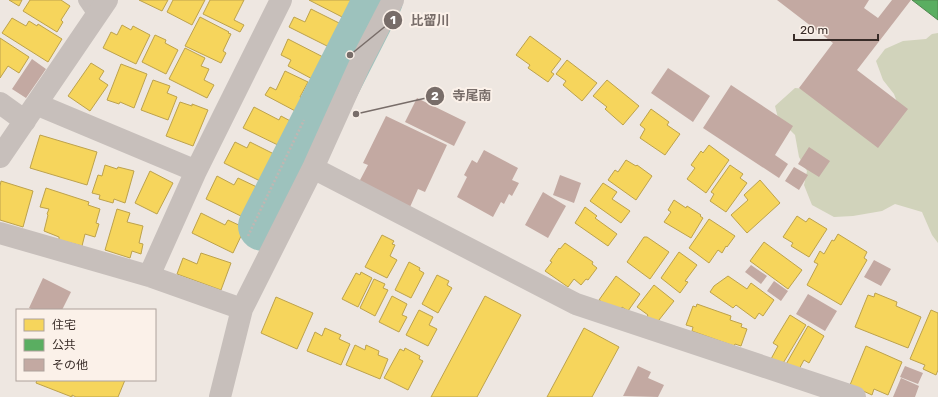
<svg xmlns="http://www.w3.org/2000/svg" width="938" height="397" font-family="Rubik,'Noto Sans JP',sans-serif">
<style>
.green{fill:#d1d3bb}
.homes{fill:#f6d55c;stroke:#bda24c}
.public{fill:#5aae61;stroke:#508750}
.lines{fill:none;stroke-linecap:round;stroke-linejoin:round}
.river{stroke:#9dc2bd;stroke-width:50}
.building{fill:#c3a9a2}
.path{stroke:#c0b7b3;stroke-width:2.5;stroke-dasharray:2 2;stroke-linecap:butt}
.service{stroke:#c7bfbb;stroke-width:16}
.minor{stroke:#c7bfbb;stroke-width:22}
.leader{fill:none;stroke:#786d69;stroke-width:1.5}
.callout-dot{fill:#786d69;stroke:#fbf1e9;stroke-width:1.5}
.mark-label{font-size:12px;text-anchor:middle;font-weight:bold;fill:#fff}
.callout-label{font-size:13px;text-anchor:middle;font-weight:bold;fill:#786d69;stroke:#fbf1e9;stroke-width:4;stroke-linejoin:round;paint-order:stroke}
</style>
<rect width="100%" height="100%" fill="#eee7e1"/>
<path class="green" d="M938,33V243L932,235L922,212L895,204L882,211L853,216L834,217L812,205L804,185L807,171L799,157L795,135L778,118L775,106L795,88L807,89L900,110L894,94L883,80L876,61L885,49L903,41L926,39L932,34Z"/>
<path class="homes" d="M9,0H22L19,6Z
M30,0H61L70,6L61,20L63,22L57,32L23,11Z
M139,0H168L162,11Z
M173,0H205L192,25L167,12Z
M210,0H244L234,20L244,25L240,32L203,14Z
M309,0H358L351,15L348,14L346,19Z
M311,9L343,25L331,48L289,27L294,17L305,22Z
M200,17L229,32L228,33L231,34L223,51L226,53L221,63L185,46Z
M12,18L26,26L29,21L37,26L38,24L62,39L48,62L2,33Z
M122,25L131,30L133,26L150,35L136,64L103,48L111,32L117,35Z
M155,35L166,40L165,43L178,50L166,74L142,62Z
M530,36L561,59L551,72L554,74L548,82L528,68L530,65L516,55Z
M0,38L29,57L19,73L8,66L0,78Z
M288,39L327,59L316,81L288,66L291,60L281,55Z
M185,48L205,58L201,66L209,69L204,80L214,85L207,98L169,79Z
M567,60L597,83L582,101L563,85L566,81L556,74Z
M91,63L104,71L99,79L108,85L90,111L68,96Z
M121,64L147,74L134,108L120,102L119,104L107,100Z
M285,71L308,82L300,97L305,100L299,113L265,95L270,87L276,90Z
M153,80L170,86L167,93L177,97L168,120L141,110Z
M607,80L639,106L623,125L605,109L607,107L593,96Z
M180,102L192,106V104L208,110L193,146L166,136Z
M254,107L279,120L281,116L296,124L284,148L243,128Z
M651,109L669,122L667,125L680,134L665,155L640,138L645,129L640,125Z
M40,135L97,152L87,185L30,168Z
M235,142L247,148L250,142L274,154L260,181L224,163Z
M709,145L729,160L706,193L687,179L695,168L691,165L701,151L703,153Z
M626,160L636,166L637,165L652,176L636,200L608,180L615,170L618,172Z
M105,165L117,169L118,167L134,171L125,203L114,199L113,203L99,199L100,195L92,193L98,175L102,176Z
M730,165L743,174L740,178L747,183L726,212L710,201L714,194L711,192Z
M150,171L173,183L157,214L135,203Z
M217,176L234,185L238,178L261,189L247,219L206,199Z
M760,180L780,203L747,233L731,215L748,200L744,195Z
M1,181L33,191L23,227L0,220V186Z
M603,183L617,192L612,199L630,211L621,223L590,201Z
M46,188L89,202L88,205L100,209L96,223L99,224L95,237L85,234L82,246L59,240V237L44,231L48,215L47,214L49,209L40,207Z
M674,200L686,208L687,206L701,215L700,216L703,218L691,238L664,222L671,212L668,210Z
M585,207L597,216L595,218L617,234L608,246L575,223Z
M117,209L130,213L127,222L143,226L139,243L143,244L141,254L132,251L130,258L105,250Z
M201,213L225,225L228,220L243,227L240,233L242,234L233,253L192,233Z
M797,216L806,222L809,218L827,229L809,257L791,246L793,243L783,237Z
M709,219L735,236L727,247L726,246L722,253L718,250L709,263L689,248Z
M838,234L867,252L864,258L867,260L841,305L807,285L818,264L814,262L820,251L824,254L832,240L834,241Z
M382,235L394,241L392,244L395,245L390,256L397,260L387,278L365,267Z
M644,237H647L669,252L650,279L627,262Z
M764,242L802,270L788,289L750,261Z
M565,243L593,262L592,264L597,268L588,280L586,279L581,285L574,279L568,287L545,271L552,262L550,261L559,248L560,249Z
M679,252L697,265L685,281L688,282L680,293L661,278Z
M201,253L231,263L221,290L177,274L183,258L197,264Z
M409,262L420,268L419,270L424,273L411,298L395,290Z
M361,272L372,278L358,307L342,299L356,273L360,275Z
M437,275L449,281L447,285L452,288L438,313L422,304Z
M616,276L640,294L628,311L622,307L618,313L599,300Z
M728,276L747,289L751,283L774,300L763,316L759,313L755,319L736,305L733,308L710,292L714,286Z
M374,279L385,284L383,288L388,290L375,316L360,308Z
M654,285L674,301L655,325L646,318L648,315L637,307Z
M875,293L897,302L896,306L921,317L908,348L855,327L868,295L874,297Z
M392,296L407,304L402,315L407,317L399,332L379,322Z
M485,296L521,315L477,397H431Z
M276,297L313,313L297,349L261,333Z
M697,304L731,316L730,320L742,324L741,327L747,329L741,346L735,344L734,346L692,331L693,327L686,325L693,306L696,307Z
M419,310L433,317L429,325L437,329L428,346L406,335Z
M931,310L938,313V370L936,375L923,369L925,365L910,359Z
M790,315L806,325L782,365L771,359L778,346L773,343Z
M808,326L824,336L809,363L804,360L797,373L785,366Z
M325,328L341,335L339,339L350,344L341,365L307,351L315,332L322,336Z
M584,328L619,347L592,397H547Z
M355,345L365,350L366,345L379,351L378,355L388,359L380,379L346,365Z
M866,346L902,362L888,395L874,389L872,395L850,385Z
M405,348L420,356L419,359L423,361L408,390L384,378L400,349L404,351Z
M37,380H125L118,397H76L72,395V397L36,383Z"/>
<path class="public" d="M912,0H938V20Z"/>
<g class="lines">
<path class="river" d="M263,226L378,0"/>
</g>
<path class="building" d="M777,0H869L864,8L878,18L892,0H911L857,70L908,109L878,148L799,88L833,43Z
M32,59L46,69L26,98L12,89Z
M668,68L710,96L693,122L651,93Z
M731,85L793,126L775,155L788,164L779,178L703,128Z
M417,98L466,122L454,146L405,122Z
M386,116L447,145L425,192L418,189L410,207L359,182L368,165L363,163Z
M809,147L830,161L819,177L798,164Z
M484,150L518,168L512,180L519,183L512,196L509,194L504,204L501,202L493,217L457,197L467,177L464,175L472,160L477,163Z
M794,167L808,175L799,190L785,181Z
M560,175L581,183L574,203L553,195Z
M543,192L566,206L548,238L525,225Z
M874,260L891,269L881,286L864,277Z
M751,265L767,276L761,284L745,272Z
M43,278L71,292L62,310H34L29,308Z
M774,281L788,291L781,301L767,291Z
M808,294L837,311L825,331L796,314Z
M638,366L651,372L648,378L664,385L658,397L623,396Z
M905,366L923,373L918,384L900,377Z
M901,378L919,386L915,397H893Z"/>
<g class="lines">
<path class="path" d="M248,236L304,120"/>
<path class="service" d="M86,0L97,16"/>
<path class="minor" d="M0,103L25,121
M36,104L196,171
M0,157L107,0
M313,168L576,304L855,397
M0,233L149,276L242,309
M149,276L196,171L281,0
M220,397L242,309L313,168L359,66L393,0"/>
</g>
<path class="leader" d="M350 55L393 20M356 114L435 96"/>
<g class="callout-dot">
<circle cx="350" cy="55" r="4"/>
<circle cx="356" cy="114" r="4"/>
<circle cx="393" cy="20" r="10"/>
<circle cx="435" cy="96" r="10"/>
</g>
<g class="mark-label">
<text x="393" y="24">1</text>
<text x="435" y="100">2</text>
</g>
<g class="callout-label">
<text x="430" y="25">比留川</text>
<text x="472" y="100">寺尾南</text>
</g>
<rect x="16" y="309" width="140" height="72" fill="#fbf1e9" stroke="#ada29c"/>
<rect x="24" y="319" width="20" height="12" fill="#f6d55c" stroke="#ada29c"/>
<text x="52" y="329" font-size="12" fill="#382c28">住宅</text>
<rect x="24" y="339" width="20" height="12" fill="#5aae61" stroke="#ada29c"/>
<text x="52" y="349" font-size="12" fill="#382c28">公共</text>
<rect x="24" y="359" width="20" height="12" fill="#c3a9a2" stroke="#ada29c"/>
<text x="52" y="369" font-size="12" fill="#382c28">その他</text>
<path d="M794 34v6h84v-6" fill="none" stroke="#382c28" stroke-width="2"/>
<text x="800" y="34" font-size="12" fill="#382c28" stroke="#fbf1e9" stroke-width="3" paint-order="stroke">20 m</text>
</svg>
